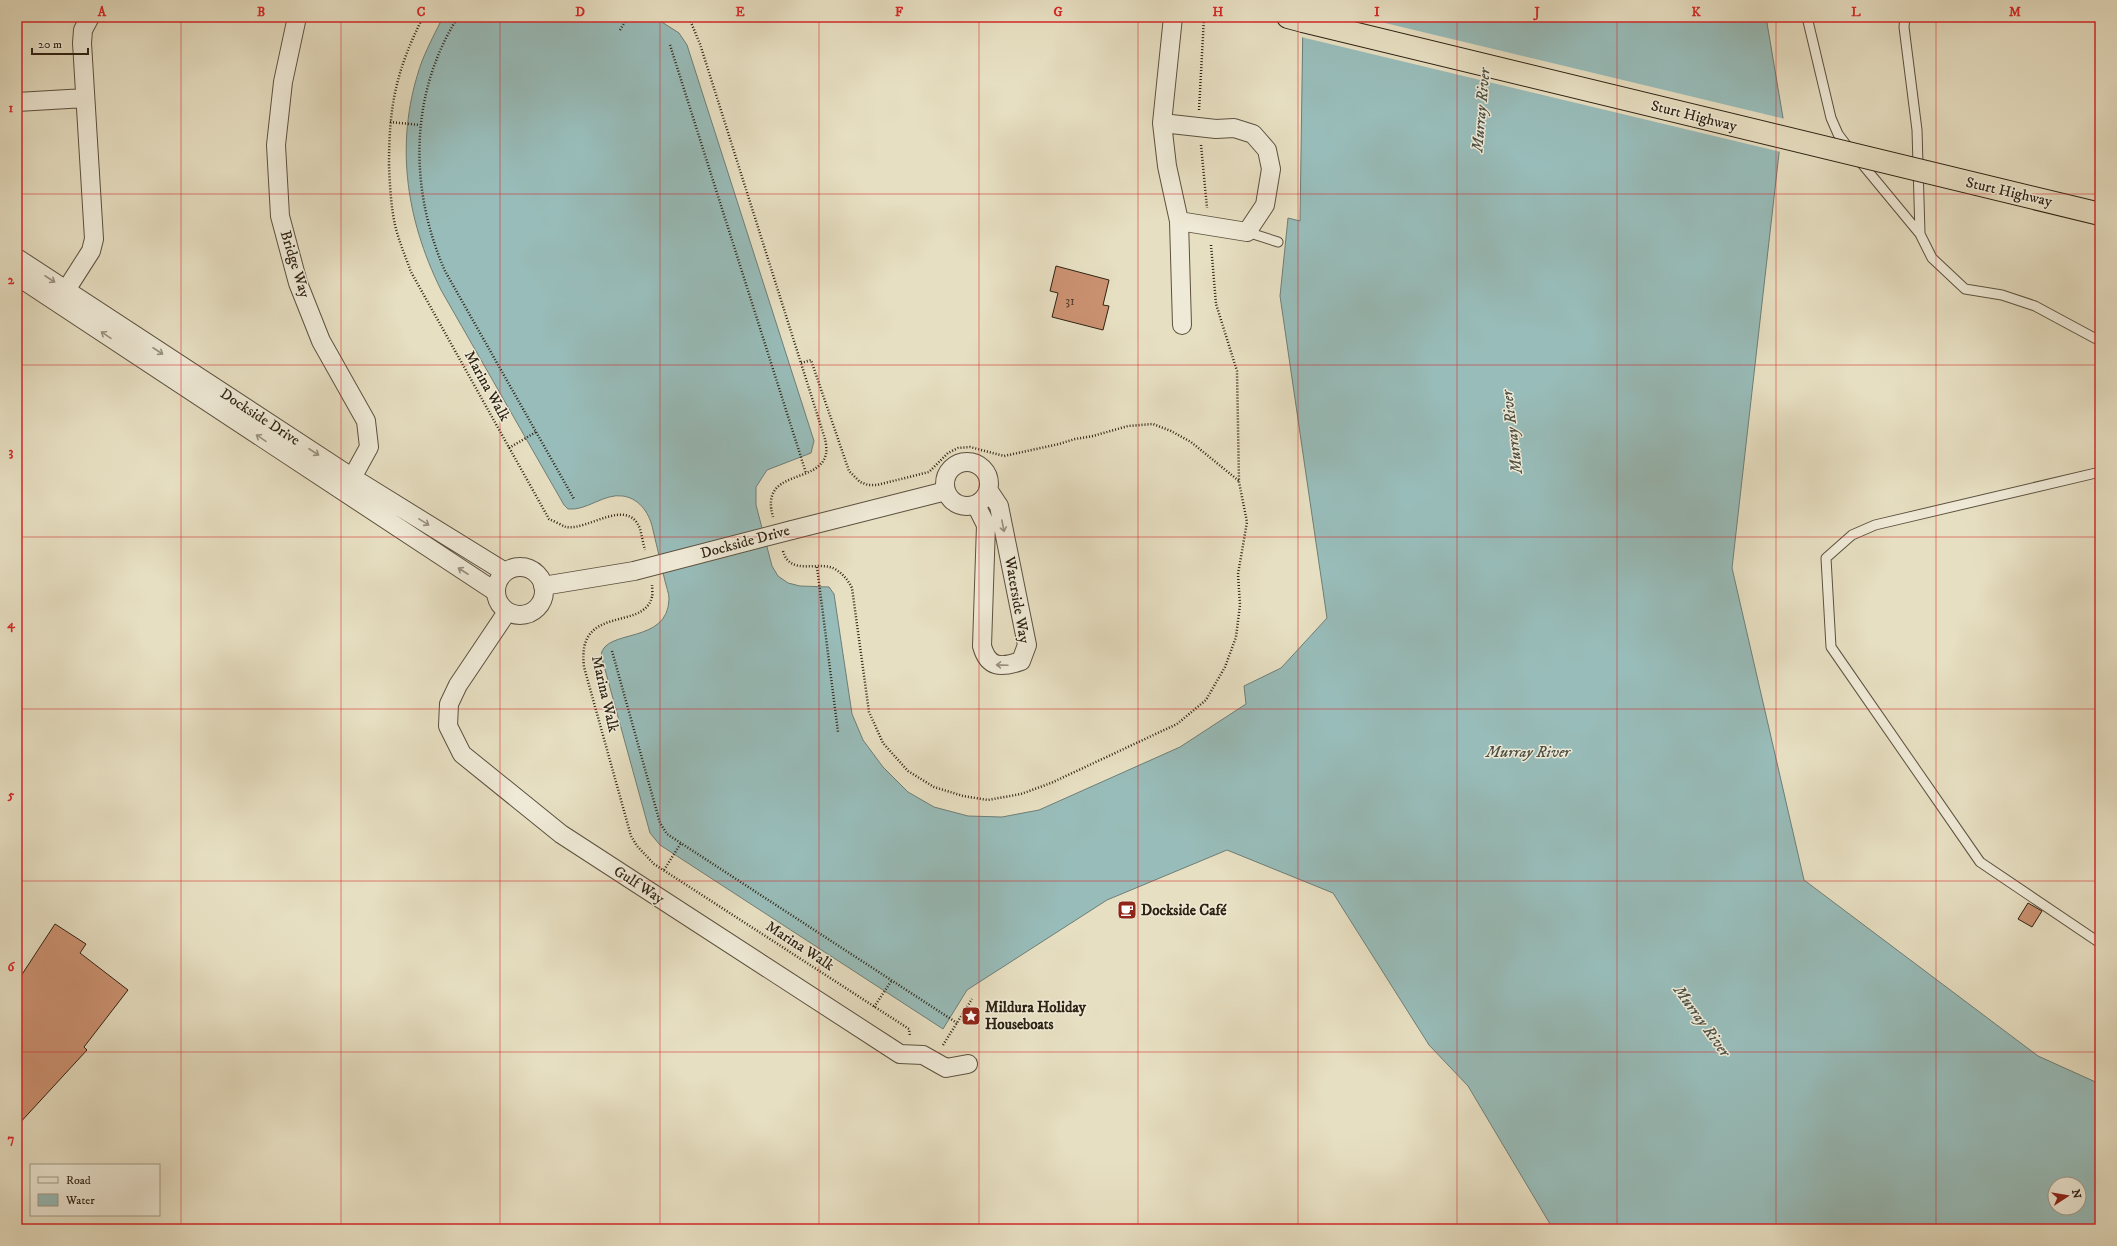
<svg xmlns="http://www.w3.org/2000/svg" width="2117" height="1246" font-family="'IM FELL DW Pica',serif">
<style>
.water{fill:#98bcb9;stroke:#6e7e77;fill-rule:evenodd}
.pier{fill:#e7dfc2}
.building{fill:#cc9272;stroke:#2e2213}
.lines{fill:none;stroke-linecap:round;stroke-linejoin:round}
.lane-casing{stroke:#5c513f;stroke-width:11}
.street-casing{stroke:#5c513f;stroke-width:20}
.highway-casing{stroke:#2e2213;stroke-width:24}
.path{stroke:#2e2213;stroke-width:2.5;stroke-dasharray:1 2;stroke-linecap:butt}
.lane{stroke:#efead7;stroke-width:9}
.street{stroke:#efead7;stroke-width:18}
.highway{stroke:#e7dfc2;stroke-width:22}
.street-bridge-casing{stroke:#5c513f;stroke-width:20;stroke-linecap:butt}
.highway-bridge-casing{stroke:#2e2213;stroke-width:24;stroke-linecap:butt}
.street-bridge{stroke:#efead7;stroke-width:18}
.highway-bridge{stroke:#e7dfc2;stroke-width:22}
.oneway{stroke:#98907f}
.grid{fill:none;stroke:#d62828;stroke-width:1;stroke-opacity:0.55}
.labels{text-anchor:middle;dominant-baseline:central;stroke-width:3;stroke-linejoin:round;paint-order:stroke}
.number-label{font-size:13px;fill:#563e2b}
.street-label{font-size:15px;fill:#2e2213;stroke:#efead7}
.poi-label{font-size:15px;font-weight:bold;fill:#2e2213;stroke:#efead7;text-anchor:start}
.water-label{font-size:16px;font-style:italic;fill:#4e5045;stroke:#efead7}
.neatline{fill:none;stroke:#d62828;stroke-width:1.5}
.grid-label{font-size:13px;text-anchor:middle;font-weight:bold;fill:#d62828}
</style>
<rect width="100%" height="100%" fill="#e7dfc2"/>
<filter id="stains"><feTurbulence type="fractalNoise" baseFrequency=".005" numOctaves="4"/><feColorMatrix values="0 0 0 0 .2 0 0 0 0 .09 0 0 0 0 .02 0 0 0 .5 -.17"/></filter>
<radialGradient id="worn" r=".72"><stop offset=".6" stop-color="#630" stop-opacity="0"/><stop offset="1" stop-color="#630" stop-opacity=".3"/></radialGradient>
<path class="water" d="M443,17H654L679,33L687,45L814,441L811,453L767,470L756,487V505L772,566L778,576L788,583L800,586L829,587L834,594L852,714L863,740L883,767L908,792L934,807L968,816L1002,817L1039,810L1180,747L1246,704L1244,686L1281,668L1327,618L1280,296L1288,218L1300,221L1303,17H1766L1783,118L1732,568L1804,880L2038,1056L2100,1084V1229H1553L1468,1086L1429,1045L1333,893L1227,850L1107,900L967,990L943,1029L660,845L650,833L601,655C605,628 668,645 669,599C669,593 666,586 665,581C661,564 657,547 653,530C650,515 641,499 623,496C604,493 587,511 568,509L564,505L441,290C405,217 394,139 422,61C428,46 436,31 443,17ZM2055,1184H2079V1208H2055Z"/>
<path class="pier" d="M1301,17H1360L1785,119L1781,152L1301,37Z"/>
<path class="building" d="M1056,266L1109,280L1103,305L1109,306L1103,330L1052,317L1058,293L1050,291Z
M2028,903L2042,911L2032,927L2018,919Z
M55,924L86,944L80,953L128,990L84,1047L87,1050L17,1126V982Z"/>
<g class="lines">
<defs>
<path id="lane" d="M1807,17L1831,118L1838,134L1850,150
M1905,17L1904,27L1917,130L1920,234
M1858,159L1920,234L1932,258L1965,289L2002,295L2035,306L2100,341
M1247,232L1278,242
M2100,472L1875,525L1852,535L1826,558L1831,647L1980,862L2100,943"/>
<path id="street" d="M297,17L283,82L276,145L280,216L298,283L321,341L366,421L369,447L347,487
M17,102L85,98
M1162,123L1216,129L1234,128L1253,134L1267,150L1271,169L1265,205L1247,232L1179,221L1167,166L1162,123L1173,17
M1179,221L1182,325
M17,258L353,478L505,572
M17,276L496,592
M59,301L91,251L94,239L82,43L83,30L90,17
M945 484a22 22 0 1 1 44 0a22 22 0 1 1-44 0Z
M976,505L986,525L982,646C988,668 1001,668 1021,661L1027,645L999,506L989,491
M792,530L946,491
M496 591a24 24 0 1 1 48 0a24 24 0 1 1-48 0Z
M543,586L634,571
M507,612L458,685L449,704L448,726L462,754L561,834L900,1054L923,1055L946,1068L968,1064"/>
<path id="highway" d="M1288,17L1303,21"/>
</defs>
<use href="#lane" class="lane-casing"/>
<use href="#street" class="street-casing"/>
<use href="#highway" class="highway-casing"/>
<path class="path" d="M423,17C396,71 389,105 389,166C390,187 391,209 396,229C400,244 406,258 411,272L549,519C554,521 561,525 566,527C588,531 628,496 640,529C642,536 643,543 645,550
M458,17C409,94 409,189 445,271L574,499
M686,17L690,20
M697,17L690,20L700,44L825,439C826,443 827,450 826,454C819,485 759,468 773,517
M620,30L628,17
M670,45L806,473
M1199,110L1204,17
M390,122L420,125
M1201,145L1207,208
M801,363L811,360L849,471L860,482L868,485H877L929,472L948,453L958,448L970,447L1004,456L1059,444L1075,439L1093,436L1128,426L1153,424L1171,431L1191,442L1239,481
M509,448L536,432
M783,551C790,577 820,560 835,569C843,574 848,580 852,588L869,712L883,743L908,771L934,787L963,796L988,800L1021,794L1051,783L1177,724L1206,700L1225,667L1236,637L1240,605L1238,574L1247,522L1239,482L1237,371L1216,304L1211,245
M817,567L838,732
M652,585C652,588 653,594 652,597C643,632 576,603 584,667L631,836L637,846L654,864L909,1029L910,1036
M612,651L660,823L667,834L957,1023
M664,870L681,843
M874,1007L892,980
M943,1045L972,999"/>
<use href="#lane" class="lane"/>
<use href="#street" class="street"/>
<use href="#highway" class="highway"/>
<defs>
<path id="street-bridge" d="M634,571L792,530"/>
<path id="highway-bridge" d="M1303,21L2100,214"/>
</defs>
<use href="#street-bridge" class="street-bridge-casing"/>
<use href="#highway-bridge" class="highway-bridge-casing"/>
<use href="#street-bridge" class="street-bridge"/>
<use href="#highway-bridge" class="highway-bridge"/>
</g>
<defs><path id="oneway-shaft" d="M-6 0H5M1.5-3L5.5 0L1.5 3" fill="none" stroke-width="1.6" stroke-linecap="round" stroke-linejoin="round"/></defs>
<g class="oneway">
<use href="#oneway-shaft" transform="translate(50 279) rotate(33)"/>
<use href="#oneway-shaft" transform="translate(106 335) rotate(-146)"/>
<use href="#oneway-shaft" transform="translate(158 351) rotate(33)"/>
<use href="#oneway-shaft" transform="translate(261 438) rotate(-146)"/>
<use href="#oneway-shaft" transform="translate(314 452) rotate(33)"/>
<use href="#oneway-shaft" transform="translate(424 522) rotate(32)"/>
<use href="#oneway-shaft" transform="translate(1003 526) rotate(79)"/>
<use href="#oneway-shaft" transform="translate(463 571) rotate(-147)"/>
<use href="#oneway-shaft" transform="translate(1002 665) rotate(-178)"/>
</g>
<path class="grid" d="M181,17V1229M341,17V1229M500,17V1229M660,17V1229M819,17V1229M979,17V1229M1138,17V1229M1298,17V1229M1457,17V1229M1617,17V1229M1776,17V1229M1936,17V1229M17,194H2100M17,365H2100M17,537H2100M17,709H2100M17,881H2100M17,1052H2100"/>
<defs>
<symbol id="cafe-square" viewBox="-11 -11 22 22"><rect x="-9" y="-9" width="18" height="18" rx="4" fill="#8f2418" stroke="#efead7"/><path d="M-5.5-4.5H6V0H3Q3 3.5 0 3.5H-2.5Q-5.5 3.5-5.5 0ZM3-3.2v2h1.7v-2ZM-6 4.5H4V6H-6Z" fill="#fff"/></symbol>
<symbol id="sight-square" viewBox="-11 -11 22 22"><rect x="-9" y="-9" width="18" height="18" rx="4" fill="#8f2418" stroke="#efead7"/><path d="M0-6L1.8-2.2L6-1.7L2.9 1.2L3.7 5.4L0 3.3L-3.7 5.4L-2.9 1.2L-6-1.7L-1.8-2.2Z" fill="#fff"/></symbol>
</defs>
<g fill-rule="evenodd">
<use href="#cafe-square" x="1116" y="899" width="22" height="22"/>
<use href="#sight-square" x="960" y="1005" width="22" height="22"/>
</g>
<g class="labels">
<g class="number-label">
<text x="1070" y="301">31</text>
</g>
<g class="street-label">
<text transform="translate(1694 116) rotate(14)">Sturt Highway</text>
<text transform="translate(2009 192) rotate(13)">Sturt Highway</text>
<text transform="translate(295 264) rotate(73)">Bridge Way</text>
<text transform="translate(487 386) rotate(61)">Marina Walk</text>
<text transform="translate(260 417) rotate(33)">Dockside Drive</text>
<text transform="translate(745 542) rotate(-15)">Dockside Drive</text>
<text transform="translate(1017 600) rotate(80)">Waterside Way</text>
<text transform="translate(605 694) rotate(77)">Marina Walk</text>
<text transform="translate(639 885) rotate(33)">Gulf Way</text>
<text transform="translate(800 946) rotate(33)">Marina Walk</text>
</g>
<g class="poi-label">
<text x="1141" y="910">Dockside Café</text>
<text x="985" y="1007">Mildura Holiday<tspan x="985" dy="17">Houseboats</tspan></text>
</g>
<g class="water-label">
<text transform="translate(1481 110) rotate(-85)">Murray River</text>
<text transform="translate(1512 432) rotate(-97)">Murray River</text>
<text x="1528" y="752">Murray River</text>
<text transform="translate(1702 1021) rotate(54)">Murray River</text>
</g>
</g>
<rect width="2117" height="1246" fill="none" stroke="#e7dfc2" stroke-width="44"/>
<rect x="30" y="1164" width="130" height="52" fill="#efead7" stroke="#a29a89"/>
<rect x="38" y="1177" width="20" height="6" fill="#efead7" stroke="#a29a89"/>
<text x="66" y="1184" font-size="12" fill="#2e2213">Road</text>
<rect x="38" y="1194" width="20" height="12" fill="#98bcb9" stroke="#a29a89"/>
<text x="66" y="1204" font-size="12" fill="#2e2213">Water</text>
<g transform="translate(2067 1196) rotate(78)"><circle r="19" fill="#efead7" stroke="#a29a89"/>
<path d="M0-3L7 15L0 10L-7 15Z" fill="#8f2418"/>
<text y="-6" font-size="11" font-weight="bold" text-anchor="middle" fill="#2e2213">N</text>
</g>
<path d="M32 48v6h56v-6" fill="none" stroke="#2e2213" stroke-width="2"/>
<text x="38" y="48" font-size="12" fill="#2e2213" stroke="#efead7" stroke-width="3" paint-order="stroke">20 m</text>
<rect x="22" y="22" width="2073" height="1202" class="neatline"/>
<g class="grid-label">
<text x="102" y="16">A</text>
<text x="261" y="16">B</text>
<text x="421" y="16">C</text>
<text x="580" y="16">D</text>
<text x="740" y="16">E</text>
<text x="899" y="16">F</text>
<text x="1058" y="16">G</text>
<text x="1218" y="16">H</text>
<text x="1377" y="16">I</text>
<text x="1537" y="16">J</text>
<text x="1696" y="16">K</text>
<text x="1856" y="16">L</text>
<text x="2015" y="16">M</text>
<text x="11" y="112">1</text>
<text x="11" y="284">2</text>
<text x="11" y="456">3</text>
<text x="11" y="628">4</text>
<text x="11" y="799">5</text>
<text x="11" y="971">6</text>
<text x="11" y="1143">7</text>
</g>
<rect width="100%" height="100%" filter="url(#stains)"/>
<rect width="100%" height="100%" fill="url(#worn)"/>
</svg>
